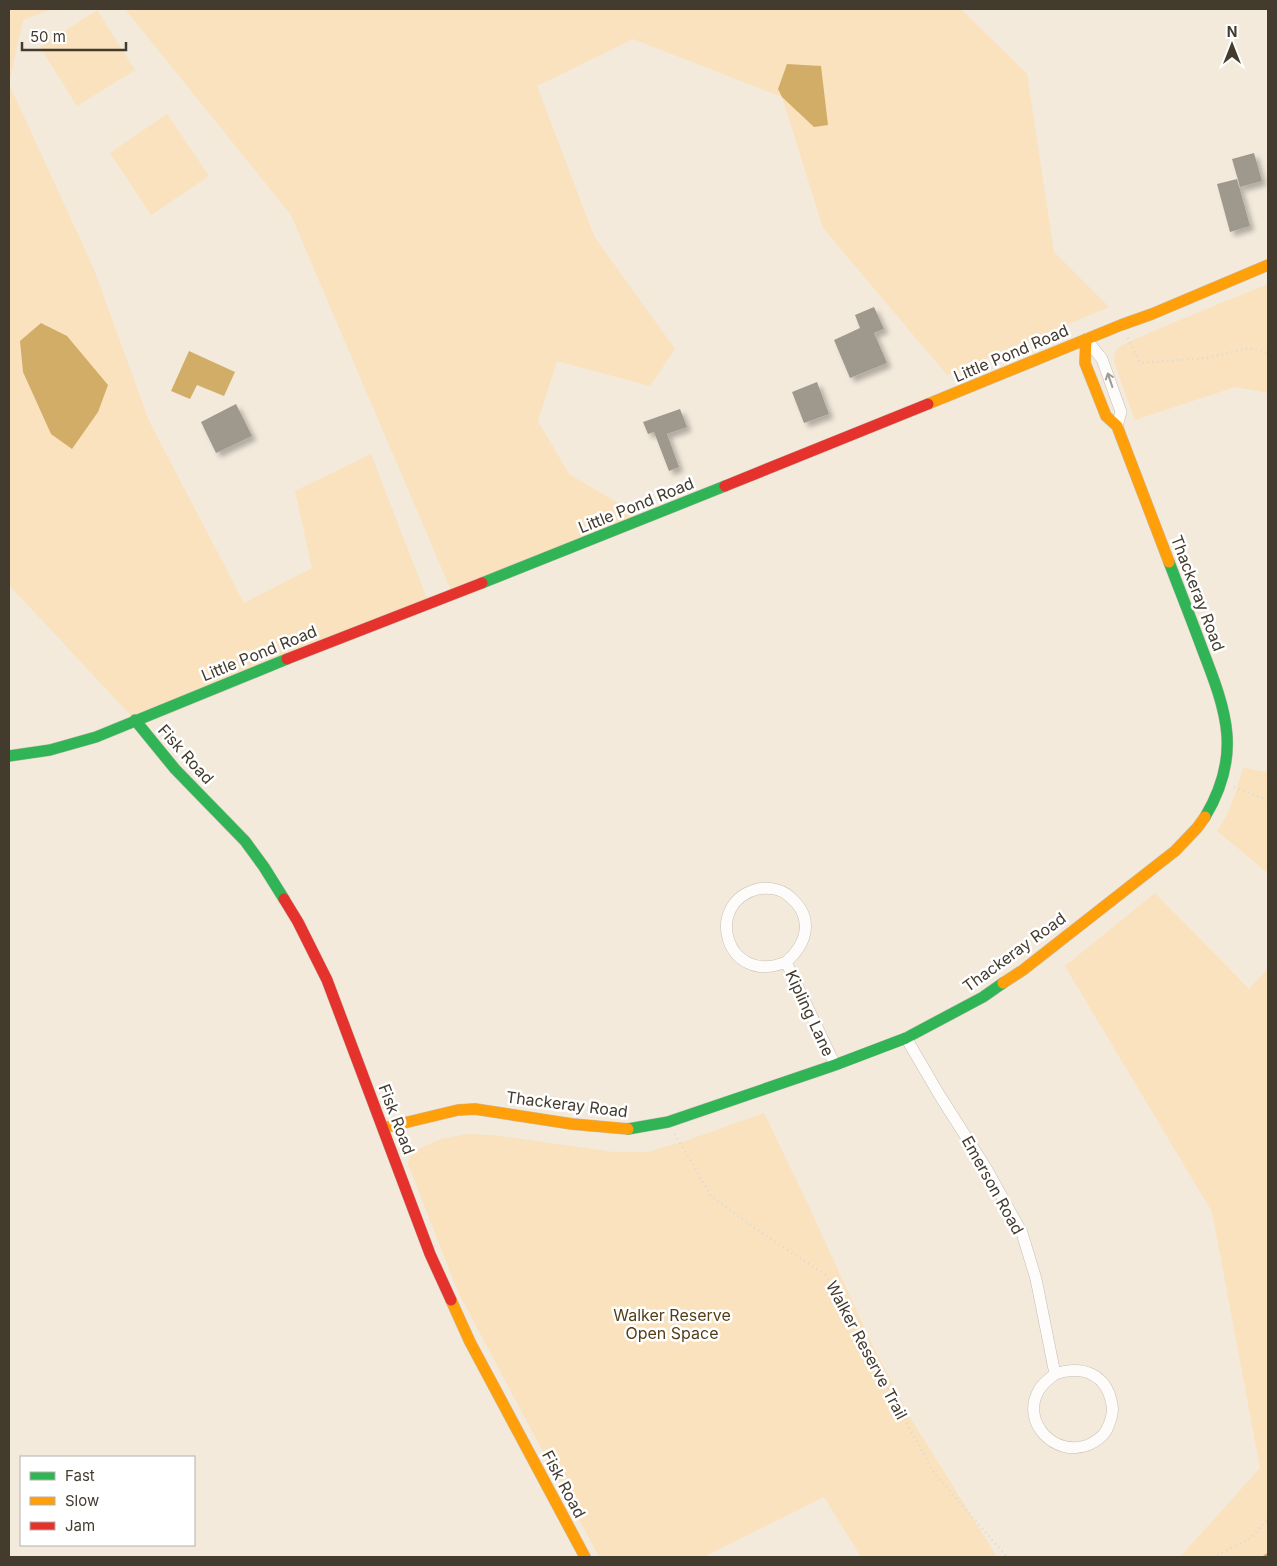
<svg xmlns="http://www.w3.org/2000/svg" width="1277" height="1566" font-family="Inter,sans-serif">
<style>
.green{fill:#f9e2bd}
.water{fill:#d1ad67}
.lines{fill:none;stroke-linecap:round;stroke-linejoin:round}
.stream{stroke:#d1ad67;stroke-width:4.5}
.building{fill:#9f988c;filter:url(#shadow)}
.street-casing{stroke:#c6bfb3;stroke-width:12}
.fast-casing{stroke:#c6bfb3;stroke-width:12}
.slow-casing{stroke:#c6bfb3;stroke-width:12}
.jam-casing{stroke:#c6bfb3;stroke-width:12}
.path{stroke:#dcd9d4;stroke-width:2.5;stroke-dasharray:1 4;stroke-linecap:butt}
.street{stroke:#fdfcfa;stroke-width:11}
.fast{stroke:#30b455;stroke-width:11}
.slow{stroke:#ff9f0a;stroke-width:11}
.jam{stroke:#e5322d;stroke-width:11}
.oneway{stroke:#a09c94}
.labels{text-anchor:middle;dominant-baseline:central;stroke-width:5;stroke-linejoin:round;paint-order:stroke}
.street-label{font-size:16px;fill:#433b2e;stroke:#fff}
.park-label{font-size:16px;fill:#533f18;stroke:#fff}
</style>
<defs>
<filter id="shadow"><feDropShadow dx="4.5" dy="4.5" stdDeviation="2.5" flood-color="#0004"/></filter>
</defs>
<rect width="100%" height="100%" fill="#f3eadc"/>
<path class="green" d="M9,9H52L23,20L9,84Z
M125,9H961L1027,74L1054,252L1109,307L947,375L823,228L782,97L633,39L537,86L594,236L675,349L650,386L557,361L538,421L569,474L645,519L453,595L291,215Z
M97,10L135,70L77,106L40,47Z
M9,84L93,267L149,421L244,603L312,568L295,491L371,454L429,604L135,720L9,585Z
M167,114L209,176L151,215L110,153Z
M1268,284V393L1235,387L1135,420L1114,362L1115,351L1122,345L1158,329Z
M1243,768L1268,772V873L1217,831C1231,812 1236,790 1243,768Z
M1155,893L1249,989L1268,968V1557H1180L1260,1468L1212,1212L1065,966Z
M764,1113L805,1198L872,1344L908,1414L997,1557H861L824,1497L703,1557H599L458,1292L408,1164L411,1152L441,1139L467,1134L493,1135L614,1152H648L691,1139Z"/>
<path class="water" d="M787,64L821,66L828,125L814,127L782,97L778,89Z
M41,323L67,336L108,385L98,412L72,449L51,434L23,372L20,341Z
M189,351L235,372L224,396L197,385L190,399L171,391Z"/>
<g class="lines">
<path class="stream" d="M1265,1557L1268,1555"/>
</g>
<path class="building" d="M1254,153L1262,181L1240,187L1232,159Z
M1237,179L1250,226L1230,232L1217,184Z
M874,307L884,329L874,333L887,363L850,378L834,340L860,328L855,315Z
M817,382L829,414L804,423L792,392Z
M236,404L252,436L216,453L201,422Z
M680,409L687,427L667,434L679,467L669,471L654,432L648,434L643,422Z"/>
<g class="lines">
<defs>
<path id="street" d="M1086,339L1102,359L1121,412L1117,426
M786,962C725,987 703,902 758,889C769,887 782,889 790,897C814,917 808,943 786,962L835,1065
M906,1038L940,1096L986,1168L1022,1233L1036,1279L1055,1374C1049,1379 1043,1383 1039,1390C1020,1422 1055,1458 1088,1445C1095,1442 1102,1437 1106,1431C1110,1423 1114,1414 1112,1405C1107,1374 1083,1365 1055,1374"/>
<path id="fast" d="M1169,562C1180,591 1192,621 1203,651C1227,713 1242,755 1205,817
M482,583L725,486
M135,720L175,769L245,841L264,867L284,899
M9,756L50,750L96,737L287,659
M628,1129L668,1122L835,1065L906,1038L983,997L1003,983"/>
<path id="slow" d="M1086,339L1085,363L1106,416L1117,426L1169,562
M928,404L1121,325L1152,314L1268,265
M1003,983L1023,970L1175,851L1197,828L1205,817
M383,1128L458,1110L475,1109L572,1124L628,1129
M451,1300L470,1342L585,1557"/>
<path id="jam" d="M725,486L928,404
M287,659L482,583
M284,899L298,922L327,980L430,1254L451,1300"/>
</defs>
<use href="#street" class="street-casing"/>
<use href="#fast" class="fast-casing"/>
<use href="#slow" class="slow-casing"/>
<use href="#jam" class="jam-casing"/>
<path class="path" d="M1128,338L1140,363L1208,358L1249,348L1268,353
M1234,787L1268,800
M675,1134L711,1196L766,1236L826,1275L934,1473L1007,1557
M1213,1557L1251,1538L1268,1519"/>
<use href="#street" class="street"/>
<use href="#fast" class="fast"/>
<use href="#slow" class="slow"/>
<use href="#jam" class="jam"/>
</g>
<defs><path id="oneway-shaft" d="M-6 0H5M1.5-3L5.5 0L1.5 3" fill="none" stroke-width="1.6" stroke-linecap="round" stroke-linejoin="round" transform="scale(1.25)"/></defs>
<use class="oneway" href="#oneway-shaft" transform="translate(1110 380) rotate(-109)"/>
<g class="labels">
<g class="street-label">
<text transform="translate(1011 353) rotate(-23)">Little Pond Road</text>
<text transform="translate(636 505) rotate(-22)">Little Pond Road</text>
<text transform="translate(1198 593) rotate(69)">Thackeray Road</text>
<text transform="translate(259 653) rotate(-22)">Little Pond Road</text>
<text transform="translate(186 754) rotate(48)">Fisk Road</text>
<text transform="translate(1014 952) rotate(-36)">Thackeray Road</text>
<text transform="translate(810 1013) rotate(65)">Kipling Lane</text>
<text transform="translate(567 1104) rotate(7)">Thackeray Road</text>
<text transform="translate(397 1119) rotate(69)">Fisk Road</text>
<text transform="translate(993 1185) rotate(61)">Emerson Road</text>
<text transform="translate(867 1350) rotate(62)">Walker Reserve Trail</text>
<text transform="translate(564 1484) rotate(62)">Fisk Road</text>
</g>
<g class="park-label">
<text x="672" y="1315">Walker Reserve<tspan x="672" dy="18">Open Space</tspan></text>
</g>
</g>
<rect width="1277" height="1566" fill="none" stroke="#433b2e" stroke-width="20"/>
<rect x="20" y="1456" width="175" height="90" fill="#ffffff" stroke="#b4b1ab"/>
<rect x="30" y="1472" width="25" height="8" fill="#30b455" stroke="#b4b1ab"/>
<text x="65" y="1481" font-size="15" fill="#433b2e">Fast</text>
<rect x="30" y="1497" width="25" height="8" fill="#ff9f0a" stroke="#b4b1ab"/>
<text x="65" y="1506" font-size="15" fill="#433b2e">Slow</text>
<rect x="30" y="1522" width="25" height="8" fill="#e5322d" stroke="#b4b1ab"/>
<text x="65" y="1531" font-size="15" fill="#433b2e">Jam</text>
<g transform="translate(1232 45)" stroke="#ffffff" stroke-width="4" paint-order="stroke">
<path d="M0-4L9 19L0 12L-9 19Z" fill="#433b2e"/>
<text y="-8" font-size="14" font-weight="bold" text-anchor="middle" fill="#433b2e">N</text>
</g>
<path d="M22 42v8h104v-8" fill="none" stroke="#433b2e" stroke-width="2.5"/>
<text x="30" y="42" font-size="15" fill="#433b2e" stroke="#ffffff" stroke-width="4" paint-order="stroke">50 m</text>
</svg>
